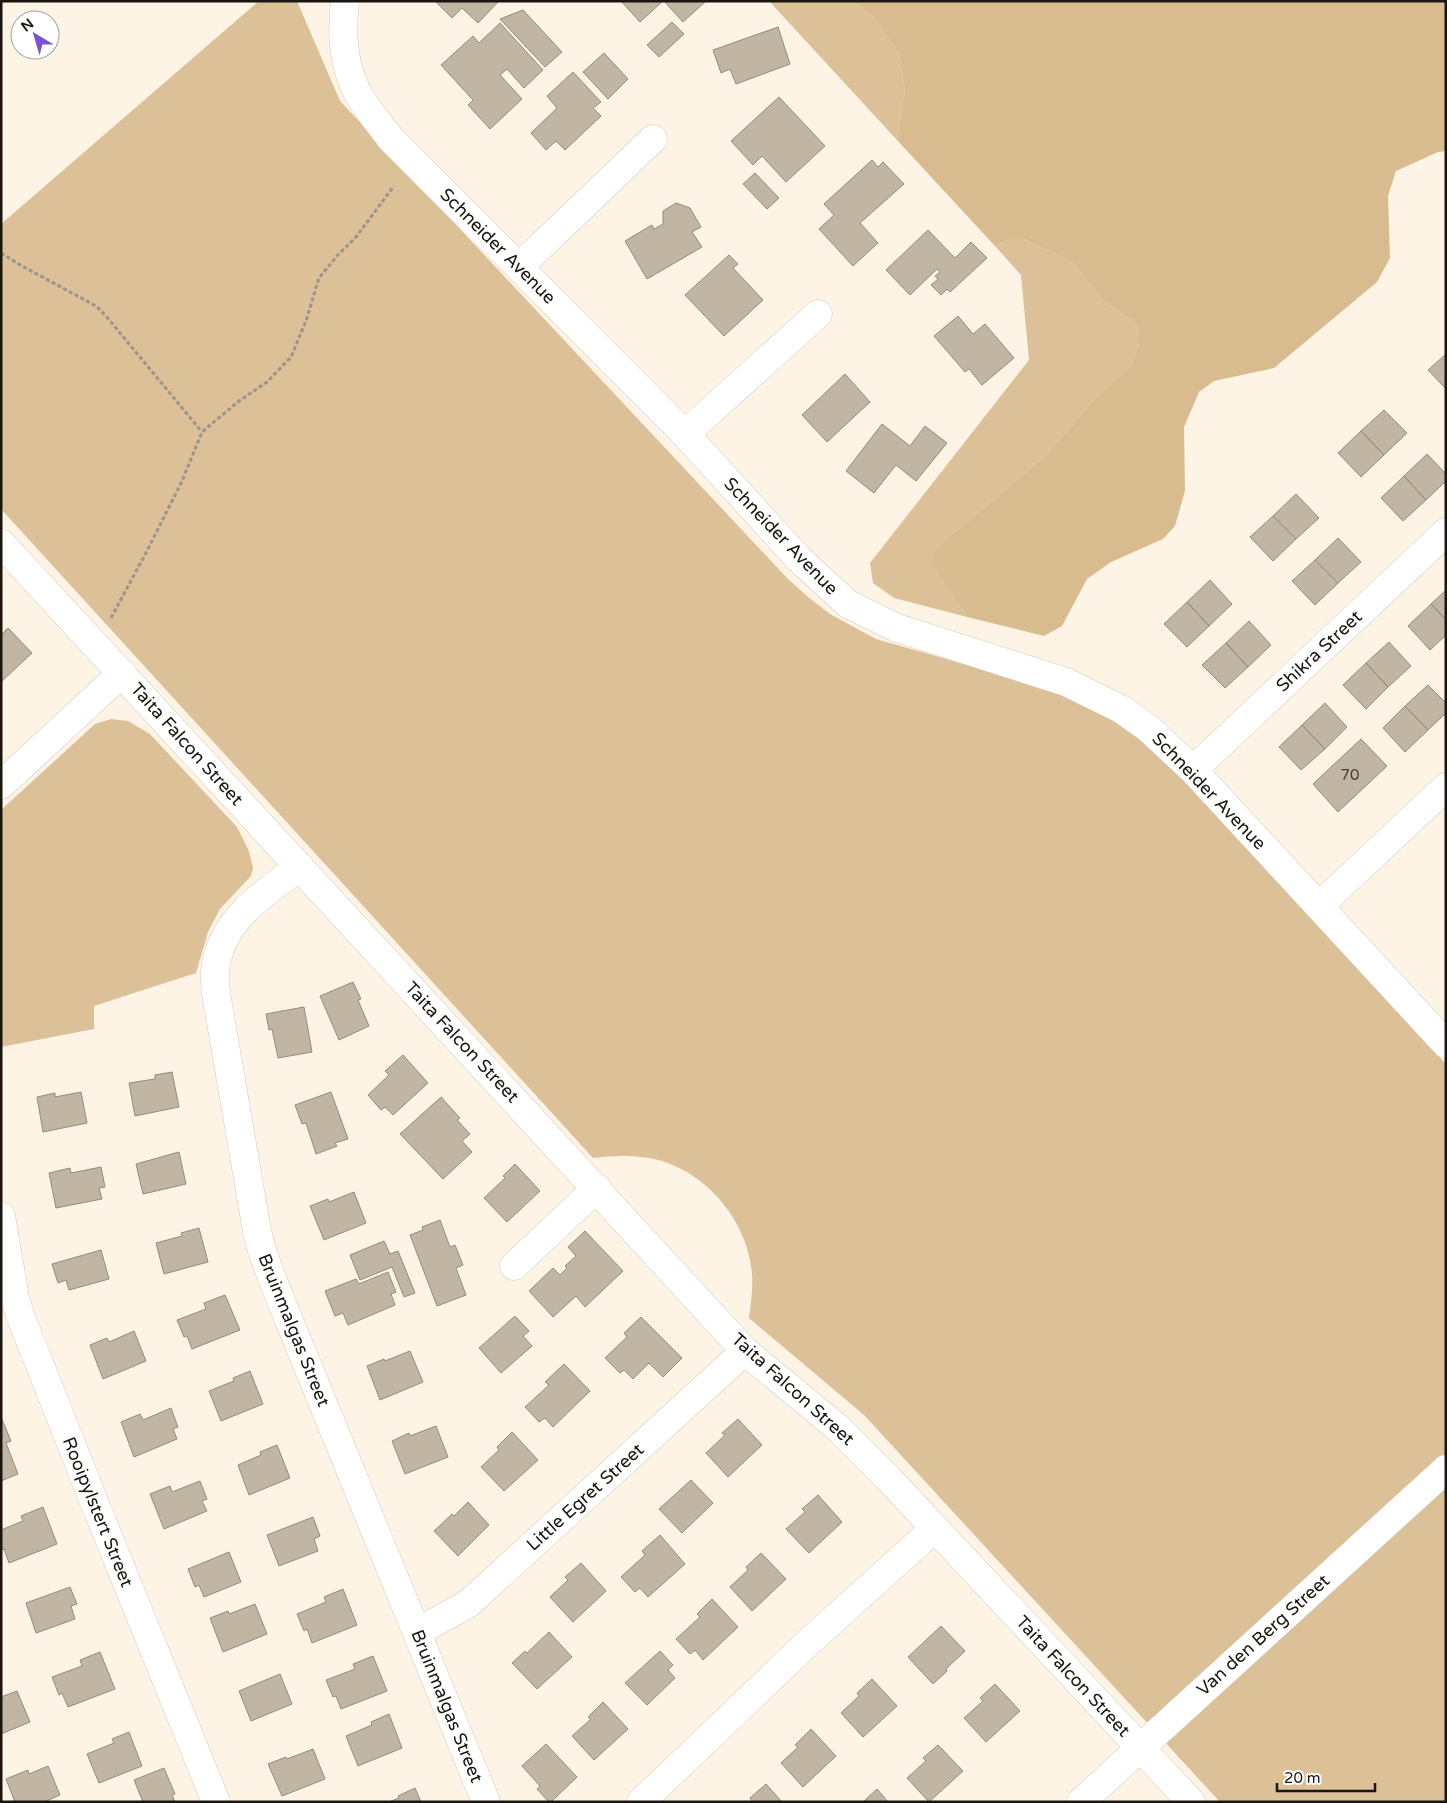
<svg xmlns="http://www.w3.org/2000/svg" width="1447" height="1803" font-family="'Varela Round',sans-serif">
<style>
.green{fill:#dbc098}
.forest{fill:#d8bb8e}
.building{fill:#c1b5a4;stroke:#958b7a}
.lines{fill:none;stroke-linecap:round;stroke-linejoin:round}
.street-casing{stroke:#d5cab8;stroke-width:29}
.path{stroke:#9d958a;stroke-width:3;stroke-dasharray:4 2.5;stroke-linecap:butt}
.street{stroke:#fff;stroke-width:28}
.labels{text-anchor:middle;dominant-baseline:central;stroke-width:5;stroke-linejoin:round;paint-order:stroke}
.number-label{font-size:15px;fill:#443e34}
.street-label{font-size:18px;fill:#1a160f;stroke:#fff}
</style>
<rect width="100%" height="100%" fill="#fef4e6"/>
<path class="green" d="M259,1H297L340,101L787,578L808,597L830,614L876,639L1055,690L1113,717L1168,761L1446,1064V1802H1220L864,1415L749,1318C751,1303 753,1288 752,1273C747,1216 699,1163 642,1157C625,1155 609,1156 593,1158L1,509V224Z
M769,1H853L873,17L899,54L905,90L897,140Z
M1010,239H1024L1072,262L1103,301L1133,321L1139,331V344L1130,367L1100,393L1045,456L936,548L932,560L967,617L894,598L873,583L870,563L1029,360L1021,275L995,246Z
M111,719L128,721L150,734L237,827L249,851L253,868L251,876L220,909L208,932L196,973L94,1006V1029L1,1047V810L95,724Z"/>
<path class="forest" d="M853,1H1446V151L1438,152L1396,171L1388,196L1390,258L1377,282L1274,368L1214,381L1199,392L1184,427L1185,491L1175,526L1163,539L1111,562L1087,579L1062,626L1044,636L967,617L931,560L936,548L1045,456L1100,393L1130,367L1139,344V331L1133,321L1103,301L1072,262L1024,239H1010L995,246L897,140L905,90L899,54L873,17Z"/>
<path class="building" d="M435,1H499L478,23L462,8L452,18Z
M621,1H663L640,22Z
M664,1H706L683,22Z
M523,10L562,52L545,67L500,19Z
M672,22L684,34L659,57L647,45Z
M500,23L543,70L524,88L507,69L500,75L522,99L490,129L468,105L473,100L441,65L473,36L479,43Z
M778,27L790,64L736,84L730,69L721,73L713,50Z
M604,53L628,79L608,99L583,72Z
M573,72L601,102L593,108L601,116L565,150L556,141L546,150L531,133L557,108L547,96Z
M779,97L825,146L786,182L762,156L753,165L731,141Z
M872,160L878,167L883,162L904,184L860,223L878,243L853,266L819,229L834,215L824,204Z
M755,173L779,198L767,209L743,184Z
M676,203L690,208L701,227L692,232L702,247L647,279L625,241L652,225L654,229L663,224V211Z
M928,230L955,258L971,242L987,258L950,292L947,289L941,295L931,285L938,279L935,276L940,272L937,269L910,295L886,270Z
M729,255L738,264L733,268L763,300L724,336L685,295Z
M958,316L973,334L985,324L1014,358L982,385L969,369L965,372L934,336Z
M1446,354V389L1428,370Z
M845,374L870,402L827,442L802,415Z
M1384,410L1407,433L1384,455L1361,431Z
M882,424L910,446L925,426L947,443L916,481L896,465L874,493L846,471Z
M1361,431L1384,455L1361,477L1338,453Z
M1427,454L1446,474V481L1426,500L1404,476Z
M1404,476L1426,500L1403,521L1381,498Z
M1296,494L1319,518L1296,539L1273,516Z
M1273,516L1296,539L1273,561L1250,537Z
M1338,538L1361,562L1338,583L1315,560Z
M1315,560L1338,583L1315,605L1292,581Z
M1210,580L1232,604L1209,626L1187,602Z
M1446,590V620L1431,604Z
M1187,602L1209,626L1187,647L1164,624Z
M1431,604L1446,620V635L1430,650L1408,626Z
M1249,621L1271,645L1248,667L1226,643Z
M8,628L32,653L1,682V635Z
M1389,642L1411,666L1388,687L1366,663Z
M1226,643L1248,667L1225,688L1202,665Z
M1366,663L1388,687L1366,709L1343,685Z
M1428,685L1446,703V713L1428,730L1405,706Z
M1325,703L1347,727L1325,749L1302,725Z
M1405,706L1428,730L1405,752L1383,728Z
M1302,725L1325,749L1301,770L1279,747Z
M1361,739L1387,766L1338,812L1313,784Z
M353,982L361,999L358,1000L369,1026L339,1040L320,996Z
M304,1007L312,1052L278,1058L272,1029L269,1030L266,1014Z
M403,1055L428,1083L393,1115L385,1107L381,1110L368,1095L389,1075L385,1071Z
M172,1072L179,1107L135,1116L129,1083L155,1079V1075Z
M81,1092L87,1123L43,1132L37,1097L55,1093V1097Z
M331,1092L348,1139L335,1143L337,1146L316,1154L306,1123L302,1124L295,1105Z
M441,1097L460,1118L457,1120L470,1134L462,1141L472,1152L443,1179L400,1134Z
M179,1152L186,1184L143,1194L136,1164Z
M515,1164L540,1191L507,1222L484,1198L505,1178L503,1176Z
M101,1167L105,1187L99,1188L102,1199L56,1208L49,1173L70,1168L71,1173Z
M354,1192L366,1223L324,1240L310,1206L328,1199L329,1202Z
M440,1220L450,1247L455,1245L463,1265L456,1268L466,1295L437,1306L410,1235L423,1230L422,1227Z
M199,1228L208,1262L164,1274L156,1243L182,1236L181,1233Z
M585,1231L623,1271L585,1307L576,1296L553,1317L529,1291L553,1268L560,1275L567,1268L565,1266L576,1256L568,1247Z
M384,1241L390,1254L398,1251L415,1293L404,1297L392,1267L360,1280L350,1255Z
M101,1250L109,1279L69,1290L66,1280L58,1283L52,1264Z
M388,1272L396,1292L391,1294L395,1305L348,1325L343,1313L335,1316L325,1291L356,1279L359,1284Z
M225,1295L240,1330L192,1349L187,1336L184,1337L177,1320L206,1309L204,1303Z
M515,1316L529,1331L523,1336L532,1346L501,1373L479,1348Z
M641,1317L682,1358L663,1377L649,1363L633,1379L624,1370L620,1373L605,1358L627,1337L624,1333Z
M134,1331L146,1361L103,1379L90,1345L107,1338L109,1342Z
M410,1351L423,1382L380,1400L367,1366L384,1359L385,1361Z
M564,1364L590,1391L553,1427L545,1418L539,1422L525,1407L549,1385L545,1382Z
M250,1371L263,1404L221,1421L209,1391L234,1381L233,1378Z
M171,1408L178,1427L173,1429L177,1439L134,1457L121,1422L140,1414L143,1420Z
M1,1417L11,1441L6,1443L18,1474L1,1481Z
M738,1419L762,1445L728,1477L706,1453L725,1435L722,1433Z
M436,1426L448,1457L405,1474L392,1441L409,1433L410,1436Z
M512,1432L538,1460L504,1491L481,1467L499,1450L497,1447Z
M277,1445L290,1478L249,1495L238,1465L261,1455L260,1452Z
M691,1480L713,1503L682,1533L659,1509Z
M200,1481L207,1499L202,1501L207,1511L164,1529L150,1494L170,1486L172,1492Z
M818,1495L842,1522L809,1553L786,1529L805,1512L802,1509Z
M468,1502L489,1525L458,1556L434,1531L452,1514L454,1516Z
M43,1507L57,1544L9,1563L4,1549L1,1550V1530L23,1521L21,1516Z
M313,1517L320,1536L314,1539L318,1551L279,1566L267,1535Z
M660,1535L685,1564L648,1597L640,1588L635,1592L621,1577L645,1555L642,1551Z
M229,1552L241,1582L204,1597L199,1585L195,1587L188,1569Z
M761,1553L786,1579L752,1611L730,1587L748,1570L746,1567Z
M581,1563L606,1591L573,1622L550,1597L568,1580L565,1577Z
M70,1587L77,1604L71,1606L75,1619L36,1633L26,1603Z
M343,1589L357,1625L312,1643L307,1629L304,1631L297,1614L326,1602L324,1597Z
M712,1599L738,1627L703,1660L695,1650L690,1654L676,1639L700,1617L697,1614Z
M255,1604L267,1634L223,1652L210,1618L228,1611L229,1614Z
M941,1626L965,1651L946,1669L947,1671L933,1684L908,1657Z
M549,1632L572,1657L537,1689L512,1663L525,1651L527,1653Z
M660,1651L673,1665L668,1670L675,1678L647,1705L625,1683Z
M100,1652L115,1689L68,1707L62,1693L59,1695L52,1677L82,1666L80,1660Z
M373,1656L387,1691L341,1709L336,1696L333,1697L326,1680L355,1669L353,1664Z
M280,1674L292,1704L251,1721L239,1691Z
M872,1679L897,1706L863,1737L841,1713L859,1696L857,1693Z
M995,1684L1020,1711L986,1742L964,1718L983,1701L980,1698Z
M17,1691L30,1722L1,1734V1697Z
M603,1702L628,1729L594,1760L572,1736L591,1719L588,1717Z
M389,1714L402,1748L358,1766L346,1736L372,1725L371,1722Z
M811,1729L836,1756L803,1787L781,1763L798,1747L795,1745Z
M129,1732L142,1766L99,1783L87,1754L114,1743L112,1739Z
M546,1744L577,1777L551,1802H549L537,1789L540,1786L522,1766Z
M938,1745L963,1771L929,1802L907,1778L926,1761L923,1758Z
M313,1749L325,1779L282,1796L268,1764L286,1757L287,1759Z
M48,1766L60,1795L44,1802H15L6,1779L28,1770L29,1774Z
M164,1768L175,1794L172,1795L175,1802H143L134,1780Z
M766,1784L782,1802H753L750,1798Z
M415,1788L421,1802H389L399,1798L398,1796Z
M877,1789L888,1802H863Z"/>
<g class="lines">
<defs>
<path id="street" d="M345,1C341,34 343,68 360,97C368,111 381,125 390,138L685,434L799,559L848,604L897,628L1066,682L1121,709L1148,728L1193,770L1446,1044
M519,267L653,139
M685,434L818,314
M1,543L745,1351L838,1428L888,1478L1191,1802
M1193,770L1446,532
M1,785L122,673
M300,867C265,892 224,918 216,964C214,976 215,988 217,999L257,1231L262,1251L275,1286L486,1802
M1319,906L1446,787
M1,1216L15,1298L20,1315L97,1509L216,1802
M514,1266L597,1188
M417,1632L468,1604L745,1351
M641,1802L811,1640L935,1528
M1081,1802L1446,1469"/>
</defs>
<use href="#street" class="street-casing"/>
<path class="path" d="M1,253L22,266L96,306L106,316L202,432
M111,618L149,547L182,481L202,432L239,401L267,382L291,357L306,321L319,278L337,256L356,237L394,186"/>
<use href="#street" class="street"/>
</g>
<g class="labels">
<g class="number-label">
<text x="1350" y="775">70</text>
</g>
<g class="street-label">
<text transform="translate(498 246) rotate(45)">Schneider Avenue</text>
<text transform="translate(781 536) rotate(46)">Schneider Avenue</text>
<text transform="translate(1319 651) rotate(-43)">Shikra Street</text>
<text transform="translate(187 744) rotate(48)">Taita Falcon Street</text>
<text transform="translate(1209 791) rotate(46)">Schneider Avenue</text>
<text transform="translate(462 1042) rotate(47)">Taita Falcon Street</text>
<text transform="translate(294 1330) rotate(68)">Bruinmalgas Street</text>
<text transform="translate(793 1389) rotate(42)">Taita Falcon Street</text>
<text transform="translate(585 1497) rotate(-42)">Little Egret Street</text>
<text transform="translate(98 1512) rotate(68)">Rooipylstert Street</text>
<text transform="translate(1263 1635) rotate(-42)">Van den Berg Street</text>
<text transform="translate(1073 1676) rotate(47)">Taita Falcon Street</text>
<text transform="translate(447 1706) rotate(68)">Bruinmalgas Street</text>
</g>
</g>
<rect width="1447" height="1803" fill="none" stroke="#1a160f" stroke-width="5"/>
<g transform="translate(35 35) rotate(322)"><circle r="24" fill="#ffffff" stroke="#a3a29f"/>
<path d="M0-4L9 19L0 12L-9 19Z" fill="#7c54ce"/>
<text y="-8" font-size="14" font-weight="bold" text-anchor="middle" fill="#1a160f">N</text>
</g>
<path d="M1277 1783v8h98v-8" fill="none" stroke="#1a160f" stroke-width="2.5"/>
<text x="1284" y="1783" font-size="15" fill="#1a160f" stroke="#ffffff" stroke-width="4" paint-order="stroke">20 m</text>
</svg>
